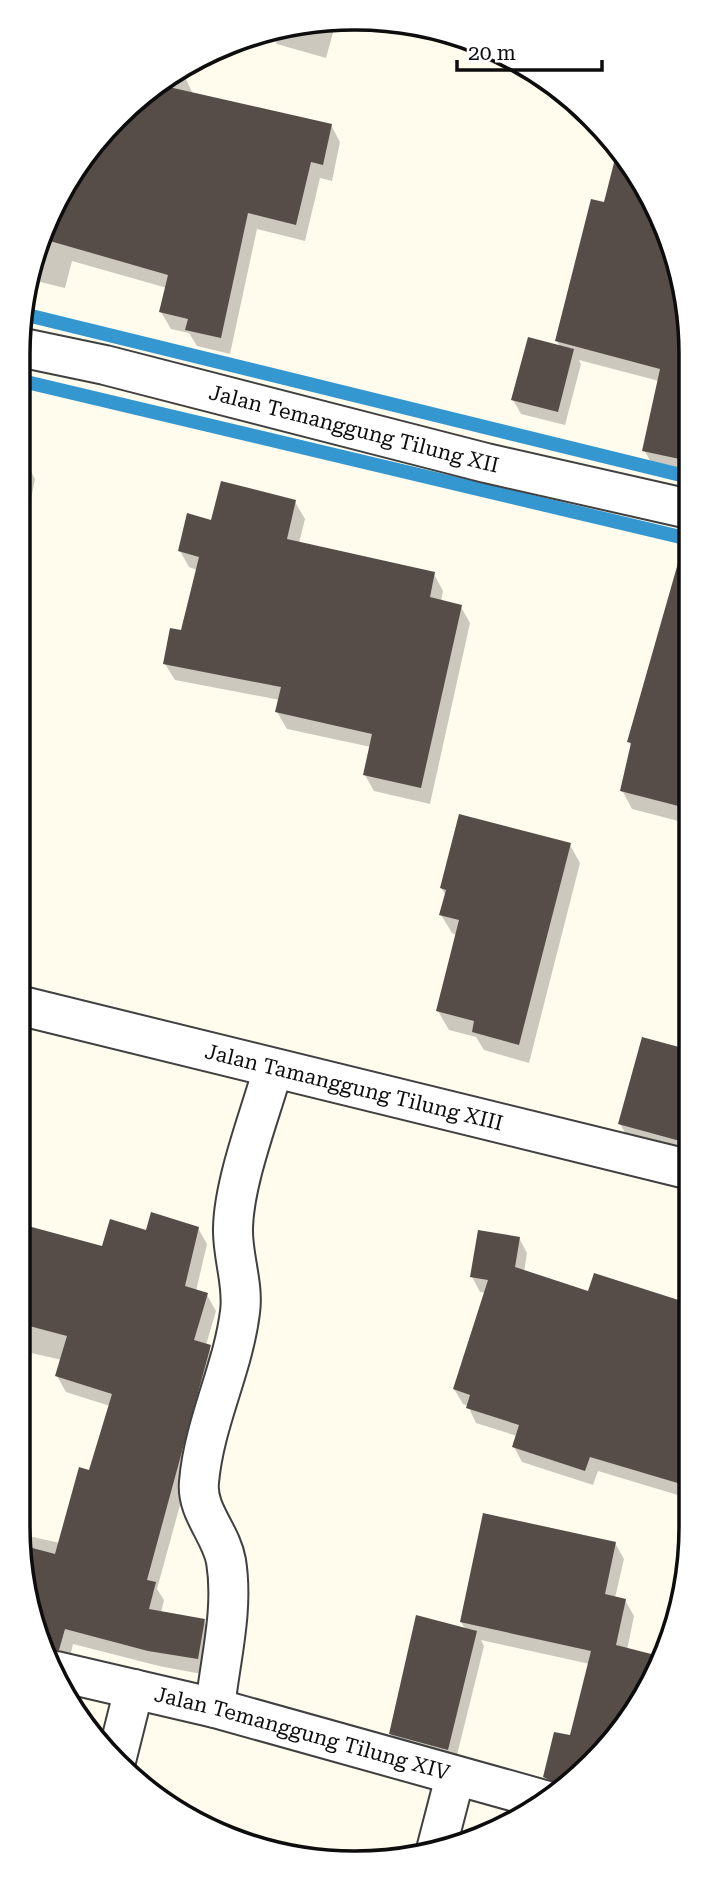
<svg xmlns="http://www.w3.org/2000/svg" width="709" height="1881" font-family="'Roboto Serif',serif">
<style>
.shadow{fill:#0003}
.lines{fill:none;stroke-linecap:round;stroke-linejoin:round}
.stream{stroke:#3597d0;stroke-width:14}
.building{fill:#564d49}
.minor-casing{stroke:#404040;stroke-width:42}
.minor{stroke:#fff;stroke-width:38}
.labels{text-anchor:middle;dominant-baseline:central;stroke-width:7;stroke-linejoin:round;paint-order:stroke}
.street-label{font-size:21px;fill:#0d0d0d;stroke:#fff}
.rim{fill:none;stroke:#0d0d0d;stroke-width:3.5}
</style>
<rect width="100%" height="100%" fill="#fffbed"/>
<path class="shadow" d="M311,20L336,22L326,58L277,44L271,34Z
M430,28L442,29L475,45L434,35Z
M174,73L184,75L193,94L331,125L340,142L332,181L320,178L305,241L257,229L230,354L197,346L189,333L171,329L161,312L167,288L72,261L65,288L28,279L29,267L87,149Z
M635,173L657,206L689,310V474L653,466L644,450L659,381L579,360L581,364L565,425L521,414L513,400L560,347L557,341L605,204Z
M18,460L25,461L35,479L18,567Z
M295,502L305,519L299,543L434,574L443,591L441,602L461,607L470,623L430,804L374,791L365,775L371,747L287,729L277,712L280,700L175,680L165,664L182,632L197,570L189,567L180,551L212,522Z
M663,621L689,628L690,866L682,852L690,824L632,809L622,790L632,747L629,742Z
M570,845L580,863L529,1063L484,1050L476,1037L449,1030L438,1011L457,935L452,933L441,915L446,896L441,888Z
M643,1039L690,1052L691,1155L628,1138L620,1124Z
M18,1226L103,1248L147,1232L198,1228L207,1244L196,1291L207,1295L216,1311L206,1345L219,1363L157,1589L164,1600L161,1613L204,1621L213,1637L207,1675L159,1666L73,1644L69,1661L47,1655L36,1635L19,1534L60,1543L90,1472L110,1406L66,1392L57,1376L62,1360L18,1350Z
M519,1238L527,1253L524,1272L589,1294L691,1305V1499L598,1471L593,1485L522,1462L514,1447L517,1436L476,1423L468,1406L463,1404L454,1389L486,1293L480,1292L472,1277Z
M615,1543L624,1559L615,1598L625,1600L634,1616L627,1650L658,1658L622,1731L554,1793L545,1777L572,1738L590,1664L481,1640L484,1646L455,1763L399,1747L391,1734L466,1630L461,1622Z"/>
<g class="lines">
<path class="stream" d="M23,314L689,477
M18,380L689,539"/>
</g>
<path class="building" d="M160,85L332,124L323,165L311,162L296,225L248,213L221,338L185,330L188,319L159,312L168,275L43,239L87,149Z
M618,147L657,206L689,310V461L642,451L660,369L555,341L591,199L604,202Z
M528,337L574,349L558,412L511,400Z
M221,481L296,500L287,539L435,572L430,597L462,605L421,788L363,775L372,734L275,712L281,687L163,664L170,628L181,630L199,557L178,551L187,513L211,520Z
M678,563L689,564L690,809L620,791L631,743L627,742Z
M459,814L571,843L519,1045L472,1032L474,1021L436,1011L459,920L439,915L446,890L440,888Z
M642,1037L690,1050L691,1144L618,1124Z
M151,1212L199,1227L185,1286L208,1293L194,1340L211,1345L147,1580L156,1582L149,1609L205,1619L198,1659L148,1651L65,1629L59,1650L46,1653L36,1635L21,1545L55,1554L79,1467L89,1470L112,1394L55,1376L67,1336L18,1323V1250H22L28,1226L102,1246L110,1219L146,1230Z
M478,1230L520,1237L515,1267L588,1291L594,1273L691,1304V1487L590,1457L585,1471L512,1447L519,1425L466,1408L470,1395L453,1389L488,1280L470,1277Z
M483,1513L616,1542L605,1594L626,1599L616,1645L659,1656L621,1732L564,1786L543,1777L554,1732L570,1735L591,1651L460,1622Z
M416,1615L477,1631L448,1750L389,1734Z"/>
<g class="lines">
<defs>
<g id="minor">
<path id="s1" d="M19,347L105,365L486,463L689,509"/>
<path id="s2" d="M18,1005L691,1170"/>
<path id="s3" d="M56,1671L215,1708L548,1801"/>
<path d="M215,1708C220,1660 234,1610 226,1561C221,1533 196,1511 199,1482C204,1423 233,1369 240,1312C244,1284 232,1256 233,1228C234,1181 260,1115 273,1069"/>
<path d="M116,1761L134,1689"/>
<path d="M436,1850L455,1777"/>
</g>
</defs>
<use href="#minor" class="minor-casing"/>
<use href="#minor" class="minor"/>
</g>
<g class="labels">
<g class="street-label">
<text stroke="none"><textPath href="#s1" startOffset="345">Jalan Temanggung Tilung XII</textPath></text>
<text stroke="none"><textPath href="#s2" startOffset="346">Jalan Tamanggung Tilung XIII</textPath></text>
<text stroke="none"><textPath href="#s3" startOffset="254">Jalan Temanggung Tilung XIV</textPath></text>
</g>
</g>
<path d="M0 0H709V1881H0ZM354 30H355A324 324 0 0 1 679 354V1527A324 324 0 0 1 355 1851H354A324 324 0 0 1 30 1527V354A324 324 0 0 1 354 30Z" fill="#fff" fill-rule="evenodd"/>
<path class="rim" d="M354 30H355A324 324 0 0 1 679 354V1527A324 324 0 0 1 355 1851H354A324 324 0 0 1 30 1527V354A324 324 0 0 1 354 30Z"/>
<path d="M457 60v10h145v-10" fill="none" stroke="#0d0d0d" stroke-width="3.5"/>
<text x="468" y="60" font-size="21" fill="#0d0d0d" stroke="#ffffff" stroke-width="5" paint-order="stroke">20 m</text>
</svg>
